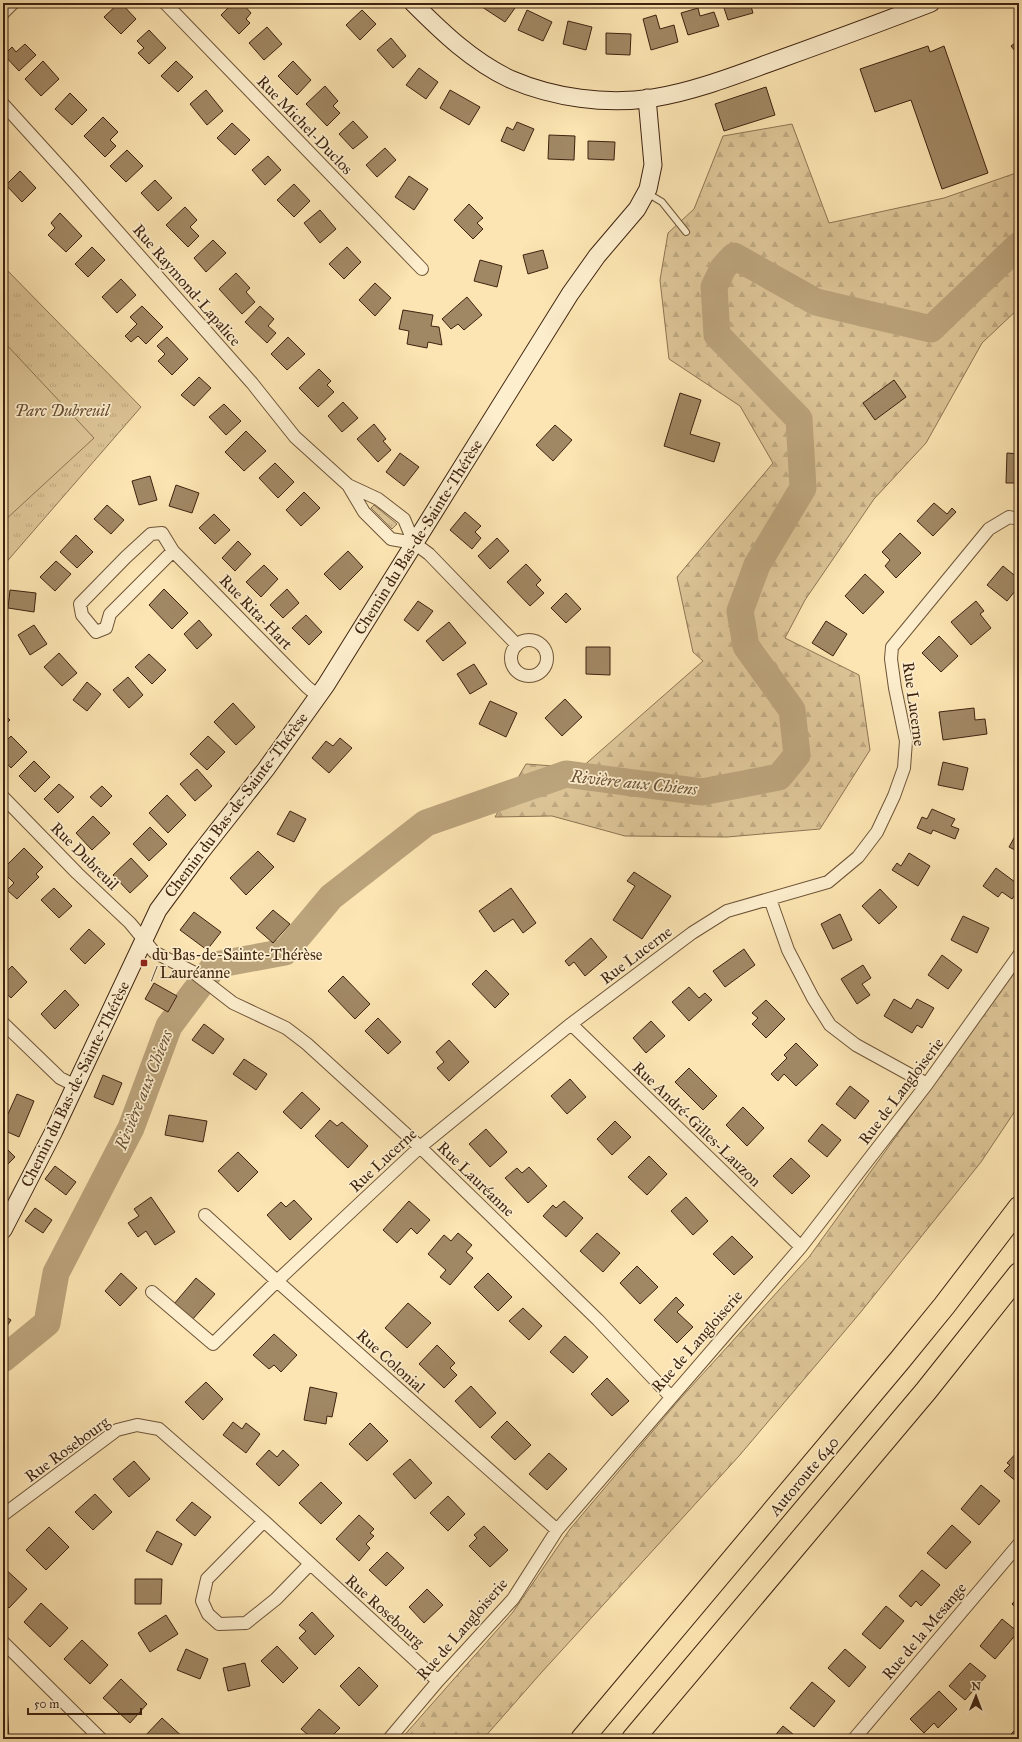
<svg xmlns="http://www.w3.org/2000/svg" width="1022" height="1742" font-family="'IM FELL Great Primer',serif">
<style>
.grass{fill:url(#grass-tufts);stroke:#8d7453}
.forest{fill:url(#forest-firs);stroke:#8d7453}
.pitch{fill:#dcc496;stroke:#8d7453}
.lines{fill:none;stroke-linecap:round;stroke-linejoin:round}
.river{stroke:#bba37b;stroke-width:27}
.building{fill:#a18864;stroke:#3e2310}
.lane-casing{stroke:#6e5438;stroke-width:8}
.street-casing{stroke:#6e5438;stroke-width:14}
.secondary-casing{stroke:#3e2310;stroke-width:19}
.highway-casing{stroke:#3e2310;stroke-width:24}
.lane{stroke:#fdeecd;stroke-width:6}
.street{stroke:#fdeecd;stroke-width:12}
.secondary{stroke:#fdeecd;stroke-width:17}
.highway{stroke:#fce5b2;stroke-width:22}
.poi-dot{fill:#8f2418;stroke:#fdeecd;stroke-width:1.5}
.labels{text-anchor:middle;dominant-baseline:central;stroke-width:3.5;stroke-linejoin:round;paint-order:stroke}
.street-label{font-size:16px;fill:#3e2310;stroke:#fdeecd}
.park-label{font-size:16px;font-style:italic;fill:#664b32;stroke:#fdeecd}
.poi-label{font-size:16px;fill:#3e2310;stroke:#fdeecd;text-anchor:start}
.water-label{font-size:17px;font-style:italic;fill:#6a5035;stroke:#fdeecd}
</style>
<defs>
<pattern id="grass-tufts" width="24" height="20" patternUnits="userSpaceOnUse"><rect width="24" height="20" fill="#dcc496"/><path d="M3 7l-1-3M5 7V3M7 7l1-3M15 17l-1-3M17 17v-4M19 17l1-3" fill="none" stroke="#bea880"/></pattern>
<pattern id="forest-firs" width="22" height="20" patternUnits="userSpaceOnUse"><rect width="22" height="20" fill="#dcc496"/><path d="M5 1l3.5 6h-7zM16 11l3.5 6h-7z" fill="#bea880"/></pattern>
</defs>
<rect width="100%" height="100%" fill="#fce5b2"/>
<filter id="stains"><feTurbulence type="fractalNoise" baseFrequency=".005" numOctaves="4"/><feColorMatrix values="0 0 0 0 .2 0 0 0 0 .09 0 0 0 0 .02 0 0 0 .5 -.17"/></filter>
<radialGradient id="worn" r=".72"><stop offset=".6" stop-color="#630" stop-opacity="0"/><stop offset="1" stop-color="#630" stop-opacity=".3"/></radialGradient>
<path class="grass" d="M3,266L141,407L3,566Z
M374,505L397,524L392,529L371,508Z"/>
<path class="forest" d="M792,124L829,223L944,198L1019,172V308L982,343L926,443L874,499L805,600L785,638L859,675L870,750L820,829L727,837L625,836L552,816L495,817L526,764L581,768L703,661L693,652L677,577L773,463L740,406L669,359L660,280L668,233L694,209L723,136Z
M1019,966V1105L981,1162L860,1313L739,1456L541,1673L483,1739H401L513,1612L570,1529L679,1400L809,1257Z"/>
<path class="pitch" d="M3,341L94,438L3,522Z"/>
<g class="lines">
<path class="river" d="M3,1359L47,1323L56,1273L131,1128L169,1026L215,965L285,952L331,897L426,823L566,774L702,792L779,777L797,755L792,710L746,646L740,611L757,565L803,488L799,419L717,335L714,287L723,268L734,256L816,302L931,329L1019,245"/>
</g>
<path class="building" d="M119,3H121L136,19L121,34L104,17Z
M233,3H242L251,13L246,19L250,23L239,34L221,15Z
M480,3H508L515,8L505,22L479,5Z
M728,3H750L753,13L728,20L723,5Z
M698,8L700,16L714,12L719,26L688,35L681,13Z
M362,10L376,24L360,40L346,25Z
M527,10L552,22L543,41L518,30Z
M656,15L660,29L674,25L678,42L651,50L643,19Z
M568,21L592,27L586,50L563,44Z
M267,27L282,44L264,60L249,43Z
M149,30L166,48L149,64L138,53L144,48L137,41Z
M606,33L631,34L630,55L606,54Z
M391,38L406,56L393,68L377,50Z
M1019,40V56L1011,46Z
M25,44L36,55L19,71L4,55L12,47L16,52Z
M928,46L930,52L944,46L988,173L942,189L911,100L875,112L860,69Z
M43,61L59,79L41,96L25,79Z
M176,61L193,77L178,92L161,76Z
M293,61L311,80L297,95L278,76Z
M419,68L438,82L426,99L406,85Z
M325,86L338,101L333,106L340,113L327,126L306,104Z
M766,87L775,115L724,131L715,104Z
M206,90L223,111L207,125L190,104Z
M450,90L480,107L469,125L440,108Z
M70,93L87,110L72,125L55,109Z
M103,117L118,132L110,140L116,146L105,157L84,136Z
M353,121L368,137L353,149L339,134Z
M517,122L534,129L524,151L501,141L507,127L513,130Z
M232,123L250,140L235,155L217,138Z
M549,135L575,136L574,160L548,159Z
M588,141L615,142L614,160L588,159Z
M385,148L396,160L377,177L366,165Z
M127,150L143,166L126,182L110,166Z
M268,156L281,170L265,185L252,170Z
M20,171L36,188L22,202L6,185Z
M409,176L428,189L414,210L395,197Z
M155,180L172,198L158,211L141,193Z
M294,184L310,201L294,217L277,200Z
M469,204L483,218L477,223L483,229L473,239L454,220Z
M185,207L197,220L190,227L199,236L188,247L166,225Z
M320,210L336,229L320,243L304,223Z
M60,213L82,236L66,252L48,235L55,228L51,223Z
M213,240L226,253L206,272L194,258Z
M92,247L105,260L88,277L75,264Z
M347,247L361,262L344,279L329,264Z
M543,250L548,268L528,274L523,255Z
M480,260L502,266L497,287L474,281Z
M236,273L250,288L246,292L255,302L242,314L219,289Z
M121,279L136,295L117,313L102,297Z
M375,283L391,298L375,316L359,300Z
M467,297L482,315L464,330L458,324L451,329L442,319Z
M142,306L163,327L146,344L138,336L131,342L125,336L137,324L130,317Z
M260,306L274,319L268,326L276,333L267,343L245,322Z
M403,310L433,315L431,326L439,327L442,345L428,342L427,348L407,344L409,331L399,329Z
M167,337L188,359L172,375L158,361L165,354L157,346Z
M288,337L305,354L287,370L271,354Z
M319,369L331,381L327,385L334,392L318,407L299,388Z
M199,377L211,388L194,406L181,395Z
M894,380L906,397L875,420L863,403Z
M680,393L701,400L690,434L720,443L714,462L664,446Z
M343,402L358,418L342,432L328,416Z
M224,404L241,421L226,435L209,417Z
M374,424L386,439L383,441L391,450L378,462L357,439Z
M555,425L572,440L553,461L536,445Z
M246,431L266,451L244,471L225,452Z
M400,453L419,467L404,486L386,472Z
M1007,453L1019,454V483H1006Z
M275,463L294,482L278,498L259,478Z
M150,476L157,500L139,505L132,481Z
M176,485L199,493L192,513L169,506Z
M304,492L320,508L301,526L286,510Z
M934,503L947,514L952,508L956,512L933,536L917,521Z
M107,505L124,520L111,534L94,519Z
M465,512L481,526L475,532L481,538L472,549L450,530Z
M214,514L230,530L215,544L199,528Z
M900,533L921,553L896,578L885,566L890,560L882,552Z
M76,535L93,552L77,568L60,552Z
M497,538L509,551L490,569L478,556Z
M238,541L251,554L235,571L222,558Z
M348,551L363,567L340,590L324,574Z
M56,561L71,574L55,591L40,577Z
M526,564L541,580L536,585L544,593L530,606L507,582Z
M264,565L278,579L261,597L246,582Z
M1003,566L1019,579V586L1007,601L987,585Z
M865,574L884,592L863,614L845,596Z
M164,589L188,613L172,629L149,605Z
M287,589L299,603L283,618L270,605Z
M10,590L36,593L34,612L8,608Z
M566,593L581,609L566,623L551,608Z
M418,601L433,611L418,631L404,620Z
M976,601L984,611L980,614L991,628L971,645L951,622Z
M306,615L322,632L309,645L292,628Z
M199,620L212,635L197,649L184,634Z
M826,621L847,634L833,656L812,643Z
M449,622L466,643L443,661L426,641Z
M34,625L47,644L30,655L18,635Z
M939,636L958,656L941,672L922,653Z
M586,647H610V675L586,674Z
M59,653L77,673L62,686L44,667Z
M149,654L166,670L152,684L135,667Z
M474,664L487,684L470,694L457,674Z
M128,677L143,695L129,708L113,690Z
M87,682L101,694L87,711L73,700Z
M565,699L582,717L562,736L545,718Z
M490,701L517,713L506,737L479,724Z
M233,703L255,727L236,745L214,722Z
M974,708L975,720L985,719L987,734L943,740L939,712Z
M3,713L10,720L3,727Z
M11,736L27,752L11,768L3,759V744Z
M208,736L225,752L207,770L190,754Z
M340,738L352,748L329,773L312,758L326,741L333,746Z
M34,761L50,777L35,792L19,776Z
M943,762L968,768L963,790L938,785Z
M197,769L212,786L195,801L180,784Z
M59,784L74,797L58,813L44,799Z
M102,786L112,796L101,807L90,797Z
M167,795L186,815L168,833L149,813Z
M932,809L955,819L951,826L959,829L955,839L933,830L931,834L917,828L922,817L927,819Z
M290,811L306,819L294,842L277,834Z
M93,816L110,833L92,850L76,833Z
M150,827L167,844L149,861L133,844Z
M1019,829V852L1009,847Z
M24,848L43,867L36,874L39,877L17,899L7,890L14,883L3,872V869Z
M258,851L274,867L246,895L230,878Z
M909,853L930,866L918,886L892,870L897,863L901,866Z
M131,858L148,876L130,893L113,875Z
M996,868L1019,885V889L1012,899L1002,892L998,897L983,886Z
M634,872L671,896L642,939L613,920L635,886L627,881Z
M54,888L72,906L59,918L41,900Z
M511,888L536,923L523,933L513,919L494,932L479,911Z
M880,889L897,907L879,924L862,906Z
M273,910L290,924L273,943L256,928Z
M194,912L221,932L207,950L180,930Z
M840,914L852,940L833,949L821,924Z
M963,916L989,928L977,953L951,940Z
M89,929L105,944L85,964L70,949Z
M591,938L607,957L585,976L574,962L569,966L565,961Z
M744,949L755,965L725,987L713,971Z
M942,955L962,970L948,989L928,975Z
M863,965L871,978L862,984L870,995L857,1004L841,979Z
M12,966L27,982L11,998L3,990V975Z
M486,970L509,994L495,1008L472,984Z
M343,976L370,1004L355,1019L328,991Z
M154,983L177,996L168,1012L145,999Z
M689,987L699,998L705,993L712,1000L689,1021L672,1002Z
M65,990L79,1005L55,1029L41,1014Z
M894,999L911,1009L917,999L934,1008L922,1028L917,1025L912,1033L884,1016Z
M766,1000L785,1019L766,1038L752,1024L758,1018L752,1013Z
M378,1018L401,1042L388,1054L365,1031Z
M651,1021L665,1036L646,1053L633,1038Z
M204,1024L224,1039L213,1054L192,1040Z
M449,1040L469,1062L449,1081L437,1068L444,1062L436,1052Z
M796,1043L818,1065L796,1086L784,1074L778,1081L771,1074L787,1058L784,1055Z
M244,1059L267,1074L256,1090L233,1074Z
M689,1068L717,1096L703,1110L675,1082Z
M103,1075L122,1083L113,1105L94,1097Z
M570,1079L586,1097L567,1114L551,1096Z
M850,1086L869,1101L855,1119L836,1104Z
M302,1092L320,1109L301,1129L283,1112Z
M17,1094L34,1101L19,1137L3,1130V1125Z
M743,1107L764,1128L747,1146L726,1125Z
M169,1115L207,1121L203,1142L165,1135Z
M330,1120L337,1126L342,1122L368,1146L348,1168L315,1136Z
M615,1121L631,1137L612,1155L597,1139Z
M822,1124L841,1140L827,1157L808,1141Z
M486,1129L507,1152L490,1167L469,1144Z
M3,1145L15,1157L6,1166L3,1163Z
M238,1152L258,1172L238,1192L218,1171Z
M649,1156L667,1174L647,1195L628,1177Z
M791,1158L810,1176L792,1194L773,1176Z
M55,1166L76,1182L66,1195L45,1179Z
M529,1167L547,1186L528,1203L505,1178L517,1168L522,1173Z
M151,1197L175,1232L155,1245L146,1231L138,1237L128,1223L139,1216L134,1209Z
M686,1197L708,1221L693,1235L671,1211Z
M294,1200L312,1219L290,1240L267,1215L281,1202L286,1207Z
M409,1201L430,1220L417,1234L411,1228L397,1243L383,1230Z
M564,1201L583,1218L566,1237L543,1216L553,1205L556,1208Z
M35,1208L52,1220L43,1233L25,1221Z
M458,1233L472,1245L466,1252L473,1258L450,1285L440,1277L446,1270L428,1254L444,1235L451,1241Z
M597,1233L620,1253L603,1272L580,1251Z
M732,1236L753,1257L734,1275L713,1254Z
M637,1266L658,1287L640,1304L620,1283Z
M121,1273L137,1288L120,1306L105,1291Z
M488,1273L512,1297L498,1311L474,1287Z
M196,1278L215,1294L192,1320L174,1304Z
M676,1297L684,1305L677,1312L693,1327L677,1343L654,1320Z
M408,1303L431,1323L407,1348L385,1328Z
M523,1308L542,1326L529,1340L509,1321Z
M3,1315L11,1320L3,1332Z
M274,1334L297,1355L281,1372L274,1365L269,1369L253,1355Z
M565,1336L588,1357L573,1373L550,1352Z
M437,1345L455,1363L450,1368L457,1375L444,1388L419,1364Z
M607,1378L629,1401L612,1416L591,1394Z
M206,1382L223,1399L203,1420L185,1402Z
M471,1386L496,1413L480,1428L455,1401Z
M310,1387L337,1393L332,1417L327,1416L326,1424L304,1420Z
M507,1421L531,1445L515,1460L491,1437Z
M233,1422L242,1429L246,1423L260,1434L246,1453L223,1435Z
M370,1423L388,1441L367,1461L349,1444Z
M269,1450L277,1457L283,1450L299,1465L279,1486L256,1464Z
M1019,1450V1484L1004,1471L1010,1465L1007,1463Z
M549,1453L567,1469L547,1490L529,1474Z
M410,1459L432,1483L415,1499L393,1474Z
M134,1461L150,1479L129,1497L113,1479Z
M321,1482L342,1503L321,1524L299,1503Z
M981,1485L1000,1501L979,1525L961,1509Z
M95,1494L112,1512L93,1530L75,1512Z
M448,1496L465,1514L448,1531L430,1513Z
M192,1502L211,1517L195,1536L176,1520Z
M359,1515L374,1529L370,1533L374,1536L366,1544L370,1548L359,1561L336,1539Z
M952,1525L971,1542L946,1569L927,1553Z
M484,1526L508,1550L490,1567L469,1546L477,1538L474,1535Z
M49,1527L69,1547L46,1570L26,1550Z
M157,1531L182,1544L172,1565L146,1551Z
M387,1552L404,1568L386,1586L369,1570Z
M3,1567L27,1589L9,1608L3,1602Z
M922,1570L940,1585L921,1606L916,1601L911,1607L899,1596Z
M135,1579H162L161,1604H135Z
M427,1589L443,1605L424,1623L409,1607Z
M1019,1596V1610L1012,1604Z
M41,1603L68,1628L50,1647L24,1622Z
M886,1606L904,1621L880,1649L862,1634Z
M312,1612L334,1636L315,1655L299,1638L306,1631L299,1625Z
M166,1615L178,1634L150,1652L138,1633Z
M1002,1619L1018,1632L995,1659L980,1646Z
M82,1640L108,1665L90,1684L64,1659Z
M277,1646L298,1668L283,1683L261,1661Z
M186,1649L208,1659L200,1679L177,1670Z
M845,1649L866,1667L849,1687L828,1668Z
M245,1663L250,1686L228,1691L223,1668Z
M970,1663L986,1676L965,1700L949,1686Z
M359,1667L378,1686L359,1706L340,1686Z
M121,1679L147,1704L130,1723L103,1698Z
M812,1682L835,1701L814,1727L790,1708Z
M939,1691L957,1709L938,1728L934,1723L924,1733L910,1719Z
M3,1700H7L9,1739H3Z
M319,1709L340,1728L329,1739H313L301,1729Z
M162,1718L185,1739H147L144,1737Z
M783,1726L799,1739H772Z
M1019,1726V1739H1006Z"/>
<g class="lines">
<defs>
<path id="lane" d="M647,193L662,202L686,232"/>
<path id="street" d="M165,3L422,269
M3,13L13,3
M3,104L74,182L252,383L295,437L348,485L364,512L391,539L414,543L429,554L517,645
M348,485L378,499L404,519L414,543
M173,551L110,614L106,628L96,632L82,615L80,604L126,557L151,534L162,533L173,551L307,687L318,696
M511 658a18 18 0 1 1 36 0a18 18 0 1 1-36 0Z
M3,797L77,873L130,923L154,952L193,972L233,1003L286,1028L307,1044L420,1147L598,1320L671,1397
M770,899L788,950L813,998L830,1025L856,1045L927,1084
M3,1023L60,1078L76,1086
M571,1024L801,1247
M205,1215L277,1281L557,1530
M152,1292L213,1344L277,1281L420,1147L571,1024L692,933L727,911L828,882L858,857L877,832L894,796L904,768L906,741L895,688L891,659L892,647L989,529L1009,517L1019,519
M3,1515L117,1430L137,1425L159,1429L264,1521L438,1681
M264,1521L207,1579L202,1601L208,1614L219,1624L246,1623L276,1599L310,1564
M3,1642L101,1739
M389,1739L438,1681L513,1599L557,1530L801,1247L927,1084L1019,955
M854,1739L1019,1544"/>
<path id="secondary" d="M413,3C442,32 472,61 510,79C554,98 606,105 653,98C697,91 741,73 783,58C833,40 882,22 931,3
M3,1230L54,1131L158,910L200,853L266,769L326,685L570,294L597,256L637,209L648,189L653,165L647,98"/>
<path id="highway" d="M582,1739L900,1360L944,1306L1019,1208
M633,1739L926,1391L1019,1274"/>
</defs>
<use href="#lane" class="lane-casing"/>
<use href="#street" class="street-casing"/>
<use href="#secondary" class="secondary-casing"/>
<use href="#highway" class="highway-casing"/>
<use href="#lane" class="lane"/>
<use href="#street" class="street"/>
<use href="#secondary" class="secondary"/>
<use href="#highway" class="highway"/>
</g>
<rect class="poi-dot" x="140" y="959" width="8" height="8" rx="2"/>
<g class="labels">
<g class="street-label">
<text transform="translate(305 125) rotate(46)">Rue Michel-Duclos</text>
<text transform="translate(187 285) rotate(49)">Rue Raymond-Lapalice</text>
<text transform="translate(418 537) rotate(-58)">Chemin du Bas-de-Sainte-Thérèse</text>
<text transform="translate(256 612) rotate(46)">Rue Rita-Hart</text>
<text transform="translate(914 704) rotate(82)">Rue Lucerne</text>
<text transform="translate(236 805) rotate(-53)">Chemin du Bas-de-Sainte-Thérèse</text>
<text transform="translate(85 856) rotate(45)">Rue Dubreuil</text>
<text transform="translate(636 955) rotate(-37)">Rue Lucerne</text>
<text transform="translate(75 1084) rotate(-64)">Chemin du Bas-de-Sainte-Thérèse</text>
<text transform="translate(901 1091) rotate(-53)">Rue de Langloiserie</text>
<text transform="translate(697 1124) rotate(44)">Rue André-Gilles-Lauzon</text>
<text transform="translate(383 1160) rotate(-43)">Rue Lucerne</text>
<text transform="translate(476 1179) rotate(44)">Rue Lauréanne</text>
<text transform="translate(697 1341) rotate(-49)">Rue de Langloiserie</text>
<text transform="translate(391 1361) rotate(42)">Rue Colonial</text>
<text transform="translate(67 1449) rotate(-36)">Rue Rosebourg</text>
<text transform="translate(804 1476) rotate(-50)">Autoroute 640</text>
<text transform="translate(385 1611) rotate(42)">Rue Rosebourg</text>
<text transform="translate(462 1629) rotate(-49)">Rue de Langloiserie</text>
<text transform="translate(924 1631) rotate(-50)">Rue de la Mesange</text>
</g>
<g class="park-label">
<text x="62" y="410">Parc Dubreuil</text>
</g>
<g class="poi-label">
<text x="152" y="954">du Bas-de-Sainte-Thérèse<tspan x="152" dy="18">/ Lauréanne</tspan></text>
</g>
<g class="water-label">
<text transform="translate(634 783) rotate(6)">Rivière aux Chiens</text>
<text transform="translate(144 1090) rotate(-68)">Rivière aux Chiens</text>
</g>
</g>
<rect width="1022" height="1742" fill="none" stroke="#fce5b2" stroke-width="16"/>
<rect x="4" y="4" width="1014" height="1734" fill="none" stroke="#3e2310" stroke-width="2"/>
<rect x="8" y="8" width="1006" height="1726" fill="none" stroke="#3e2310"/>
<g transform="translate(976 1696) rotate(1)" stroke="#fdeecd" stroke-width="3" paint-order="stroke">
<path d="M0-3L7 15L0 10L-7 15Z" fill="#3e2310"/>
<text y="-6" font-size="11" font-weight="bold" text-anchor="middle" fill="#3e2310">N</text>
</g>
<path d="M28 1708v6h113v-6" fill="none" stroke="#3e2310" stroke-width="2"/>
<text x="34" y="1708" font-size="12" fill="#3e2310" stroke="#fdeecd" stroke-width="3" paint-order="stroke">50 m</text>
<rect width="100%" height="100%" filter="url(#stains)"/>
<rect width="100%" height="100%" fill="url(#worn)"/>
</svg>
